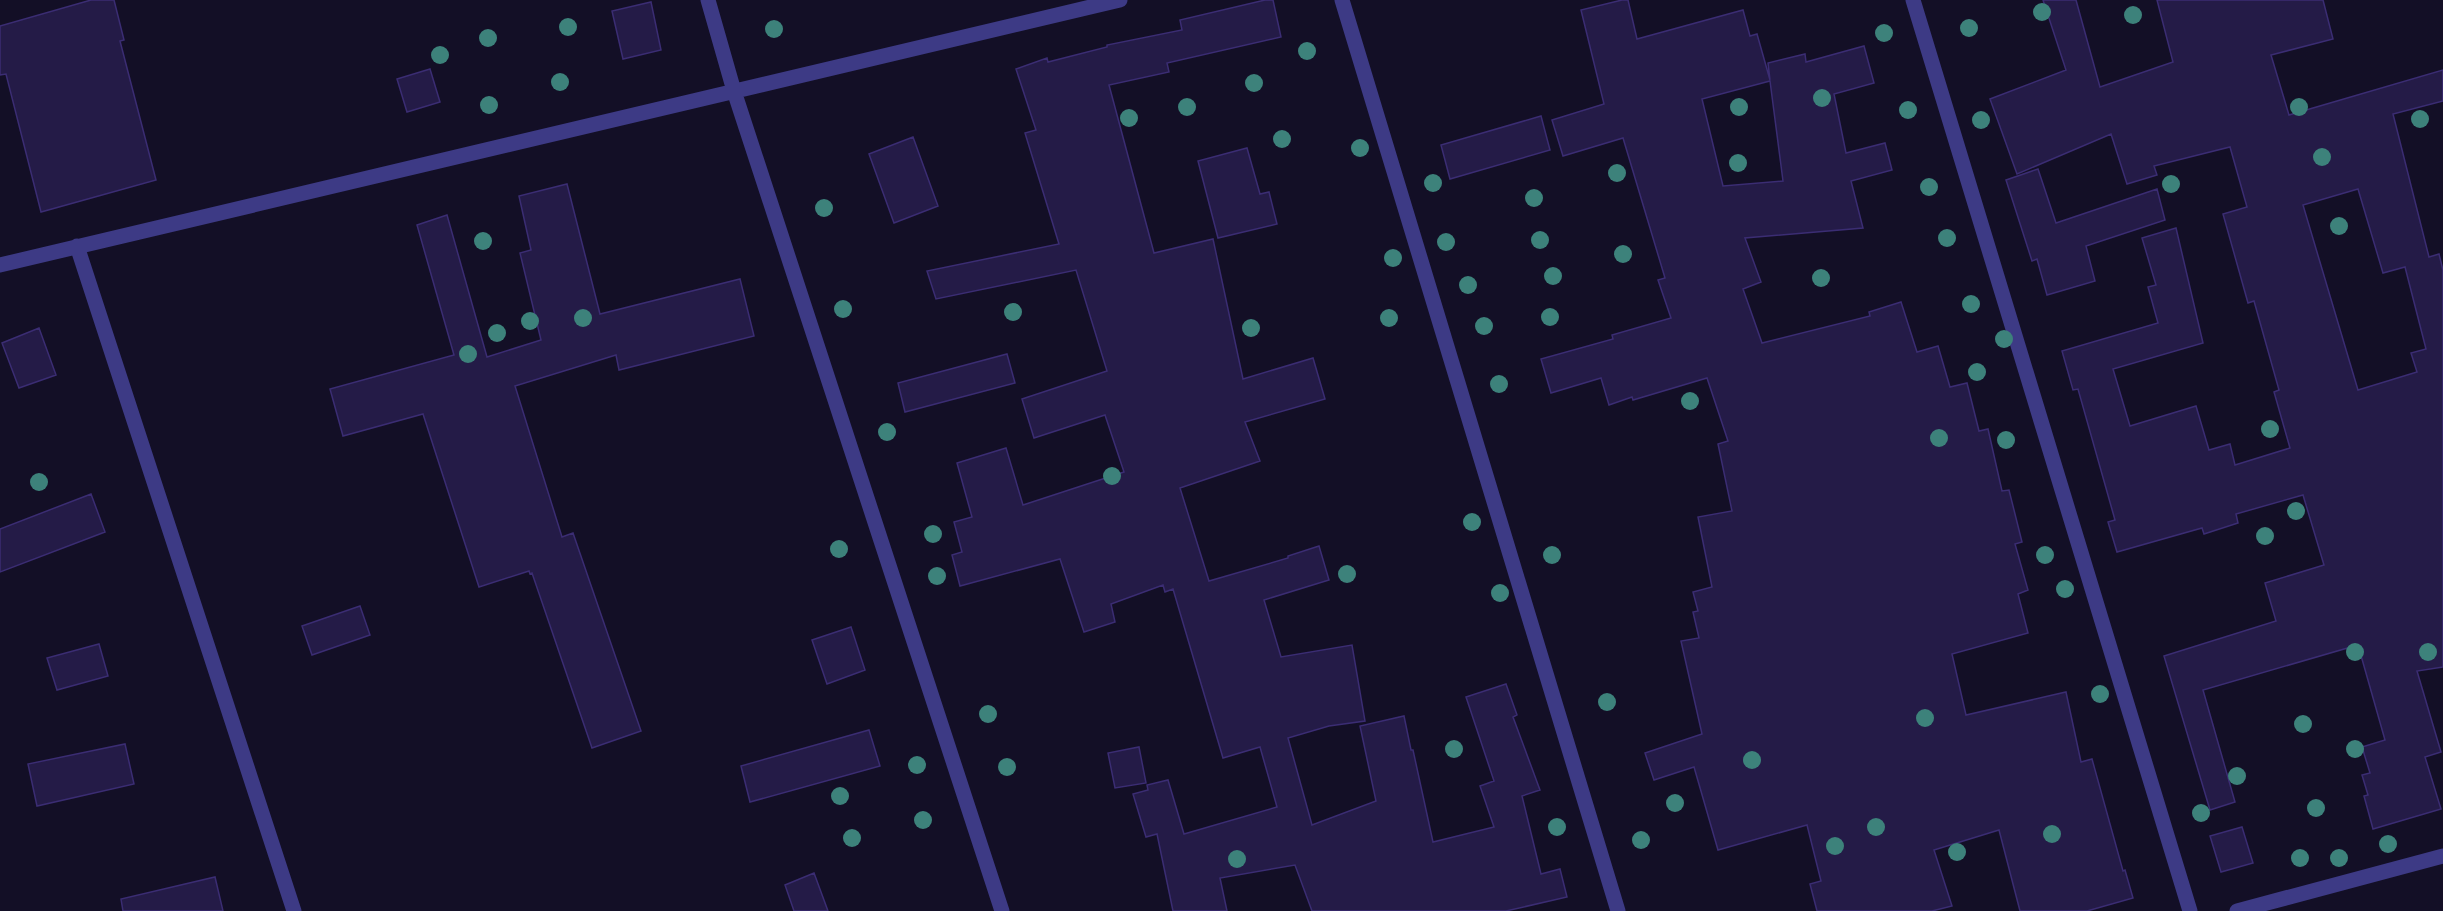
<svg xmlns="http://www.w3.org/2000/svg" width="2443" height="911" font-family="Commissioner,sans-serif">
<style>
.building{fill:#241b47;stroke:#3b2d73;stroke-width:1.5;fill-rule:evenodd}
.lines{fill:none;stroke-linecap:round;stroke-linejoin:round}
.street{stroke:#3d3a85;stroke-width:15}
.tree{fill:#3d827b}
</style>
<rect width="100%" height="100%" fill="#130f26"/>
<path class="building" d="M91,0H114L124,40L120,41L156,180L41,212L6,74L0,75V26Z
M1265,0H1273L1281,37L1167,63L1169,72L1109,85L1154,253L1213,239L1243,379L1313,358L1325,399L1245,422L1260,461L1180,488L1209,581L1288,558V556L1319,546L1329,580L1264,600L1281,657L1352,645L1365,721L1329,726L1288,738L1312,825L1376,801L1360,726L1404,716L1411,750H1413L1433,842L1494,827L1480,786L1494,781L1466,697L1506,684L1517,715L1513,717L1540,790L1522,796L1541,874L1560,869L1567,897L1506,911H1312L1295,865L1220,878L1227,911H1173L1157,834L1146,837L1133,794L1148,790L1147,785L1168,780L1184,834L1277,807L1260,747L1223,758L1173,589L1165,592L1163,585L1111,604L1115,622L1084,632L1060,559L960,586L952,555L962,552L954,522L972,517L957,463L1006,448L1023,505L1124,472L1105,415L1034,438L1022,399L1107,371L1076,270L936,299L927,271L1059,244L1025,133L1036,130L1016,69L1047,58L1048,62L1107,47V45L1182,30L1180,20Z
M1622,0H1628L1637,39L1743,10L1750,36L1757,34L1770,80L1768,63L1805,54L1806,62L1864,46L1874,83L1834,94L1846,153L1885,143L1892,170L1851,181L1863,228L1745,238L1761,282L1743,289L1762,343L1870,316L1869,312L1901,302L1917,352L1938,346L1950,387L1967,383L1979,431L1988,429L2002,491L2009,490L2022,542L2015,544L2028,590L2018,594L2028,633L1952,654L1966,715L2066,692L2081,762L2092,759L2123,871L2125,870L2133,898L2087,911H2020L1999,830L1934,850L1952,906L1932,911H1817L1810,884L1821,881L1807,825L1718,850L1694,767L1654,780L1645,753L1702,734L1681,641L1699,638L1693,612L1698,611L1693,592L1712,587L1698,517L1732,511L1718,444L1728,441L1707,378L1633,400L1632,397L1609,405L1601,378L1551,393L1541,359L1613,339L1612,335L1671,318L1658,280L1665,278L1623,138L1563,156L1552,120L1604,104L1581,10ZM1770,81L1783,181L1723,186L1702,99Z
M2043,0H2076L2100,87L2173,62L2157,0H2323L2333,39L2271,55L2289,115L2443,70V101L2393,114L2429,257L2439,254L2443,270V667L2417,671L2441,752L2425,757L2441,809L2373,829L2364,796L2368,795L2362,775L2370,773L2362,747L2385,740L2358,645L2203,690L2235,802L2210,810L2164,656L2276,621L2265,583L2324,565L2303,495L2236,514L2238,523L2204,534L2202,528L2117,552L2108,522L2115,520L2078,389L2073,390L2062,351L2158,323L2148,287L2156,285L2142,238L2176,228L2203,343L2113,369L2130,426L2196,406L2209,450L2230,444L2235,465L2290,448L2274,392L2279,390L2254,301L2248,303L2223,214L2247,207L2230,147L2154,166L2157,175L2127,184L2111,134L2017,174L1990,99L2066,70ZM2358,189L2383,273L2405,267L2426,349L2411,353L2417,372L2358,390L2303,205Z
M651,2L661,50L623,59L612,11Z
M430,69L440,102L407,112L397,79Z
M1541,116L1550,150L1450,179L1441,145Z
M913,137L938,206L894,223L869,154Z
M1247,148L1260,194L1269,192L1277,224L1218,238L1198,161Z
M2038,169L2056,223L2157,189L2165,220L2086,246L2095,281L2047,295L2037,259L2032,261L2006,180Z
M567,184L600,314L740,279L754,336L619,370L616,355L515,386L562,537L573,533L641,731L592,748L532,573L530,574L529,571L479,587L423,414L343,436L330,389L454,355L417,225L447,215L487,357L541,340L520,253L531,250L519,196Z
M39,328L56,375L19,388L2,343Z
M1007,354L1015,383L905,412L898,383Z
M91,494L105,532L0,572V529Z
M360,606L370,635L312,655L302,626Z
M851,627L865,670L827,684L812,640Z
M99,644L108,676L57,690L47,658Z
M869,730L880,766L750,802L741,766Z
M125,744L134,784L37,806L28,764Z
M1139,747L1146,783L1115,788L1108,753Z
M2242,827L2253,863L2221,872L2210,836Z
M814,873L828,911H794L785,885Z
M215,877L223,911H123L121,899Z"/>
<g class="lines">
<path class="street" d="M708,0L734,91L1002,911
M1342,0L1618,911
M1913,0L2190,911
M77,246L294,911
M0,265L1120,0
M2237,911L2443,856"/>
</g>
<g class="tree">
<circle cx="2042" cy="12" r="9"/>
<circle cx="2133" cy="15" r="9"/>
<circle cx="568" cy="27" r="9"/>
<circle cx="1969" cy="28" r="9"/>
<circle cx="774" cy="29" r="9"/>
<circle cx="1884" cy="33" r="9"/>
<circle cx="488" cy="38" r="9"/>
<circle cx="1307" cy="51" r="9"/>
<circle cx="440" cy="55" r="9"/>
<circle cx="560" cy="82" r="9"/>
<circle cx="1254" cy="83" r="9"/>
<circle cx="1822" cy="98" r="9"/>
<circle cx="489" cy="105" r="9"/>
<circle cx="1187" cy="107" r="9"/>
<circle cx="1739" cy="107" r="9"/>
<circle cx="2299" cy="107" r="9"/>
<circle cx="1908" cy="110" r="9"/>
<circle cx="1129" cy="118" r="9"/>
<circle cx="2420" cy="119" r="9"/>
<circle cx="1981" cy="120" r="9"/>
<circle cx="1282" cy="139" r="9"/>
<circle cx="1360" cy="148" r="9"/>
<circle cx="2322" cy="157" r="9"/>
<circle cx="1738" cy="163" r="9"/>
<circle cx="1617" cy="173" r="9"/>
<circle cx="1433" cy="183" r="9"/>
<circle cx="2171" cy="184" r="9"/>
<circle cx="1929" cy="187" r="9"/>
<circle cx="1534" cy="198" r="9"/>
<circle cx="824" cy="208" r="9"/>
<circle cx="2339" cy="226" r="9"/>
<circle cx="1947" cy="238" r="9"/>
<circle cx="1540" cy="240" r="9"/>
<circle cx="483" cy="241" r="9"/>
<circle cx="1446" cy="242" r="9"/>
<circle cx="1623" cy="254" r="9"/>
<circle cx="1393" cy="258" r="9"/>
<circle cx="1553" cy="276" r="9"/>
<circle cx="1821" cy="278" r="9"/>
<circle cx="1468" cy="285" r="9"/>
<circle cx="1971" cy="304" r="9"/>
<circle cx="843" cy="309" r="9"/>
<circle cx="1013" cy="312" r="9"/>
<circle cx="1550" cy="317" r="9"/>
<circle cx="583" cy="318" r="9"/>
<circle cx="1389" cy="318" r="9"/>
<circle cx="530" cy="321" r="9"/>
<circle cx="1484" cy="326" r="9"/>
<circle cx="1251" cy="328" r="9"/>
<circle cx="497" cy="333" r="9"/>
<circle cx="2004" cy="339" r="9"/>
<circle cx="468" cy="354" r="9"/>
<circle cx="1977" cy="372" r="9"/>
<circle cx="1499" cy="384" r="9"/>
<circle cx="1690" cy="401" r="9"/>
<circle cx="2270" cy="429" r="9"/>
<circle cx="887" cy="432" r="9"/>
<circle cx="1939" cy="438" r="9"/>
<circle cx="2006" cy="440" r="9"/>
<circle cx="1112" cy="476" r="9"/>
<circle cx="39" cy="482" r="9"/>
<circle cx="2296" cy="511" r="9"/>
<circle cx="1472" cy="522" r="9"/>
<circle cx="933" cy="534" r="9"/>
<circle cx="2265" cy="536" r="9"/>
<circle cx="839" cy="549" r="9"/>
<circle cx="1552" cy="555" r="9"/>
<circle cx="2045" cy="555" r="9"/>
<circle cx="1347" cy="574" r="9"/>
<circle cx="937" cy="576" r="9"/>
<circle cx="2065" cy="589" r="9"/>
<circle cx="1500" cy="593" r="9"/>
<circle cx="2355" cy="652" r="9"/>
<circle cx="2428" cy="652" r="9"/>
<circle cx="2100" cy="694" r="9"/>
<circle cx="1607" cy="702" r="9"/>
<circle cx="988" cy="714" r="9"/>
<circle cx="1925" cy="718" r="9"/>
<circle cx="2303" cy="724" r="9"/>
<circle cx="1454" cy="749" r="9"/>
<circle cx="2355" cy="749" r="9"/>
<circle cx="1752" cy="760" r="9"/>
<circle cx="917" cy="765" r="9"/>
<circle cx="1007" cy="767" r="9"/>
<circle cx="2237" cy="776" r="9"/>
<circle cx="840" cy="796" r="9"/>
<circle cx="1675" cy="803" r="9"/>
<circle cx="2316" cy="808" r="9"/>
<circle cx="2201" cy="813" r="9"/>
<circle cx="923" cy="820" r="9"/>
<circle cx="1557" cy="827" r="9"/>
<circle cx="1876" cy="827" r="9"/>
<circle cx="2052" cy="834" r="9"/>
<circle cx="852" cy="838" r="9"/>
<circle cx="1641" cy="840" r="9"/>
<circle cx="2388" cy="844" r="9"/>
<circle cx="1835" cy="846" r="9"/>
<circle cx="1957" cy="852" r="9"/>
<circle cx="2300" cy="858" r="9"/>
<circle cx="2339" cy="858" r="9"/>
<circle cx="1237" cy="859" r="9"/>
</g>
</svg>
